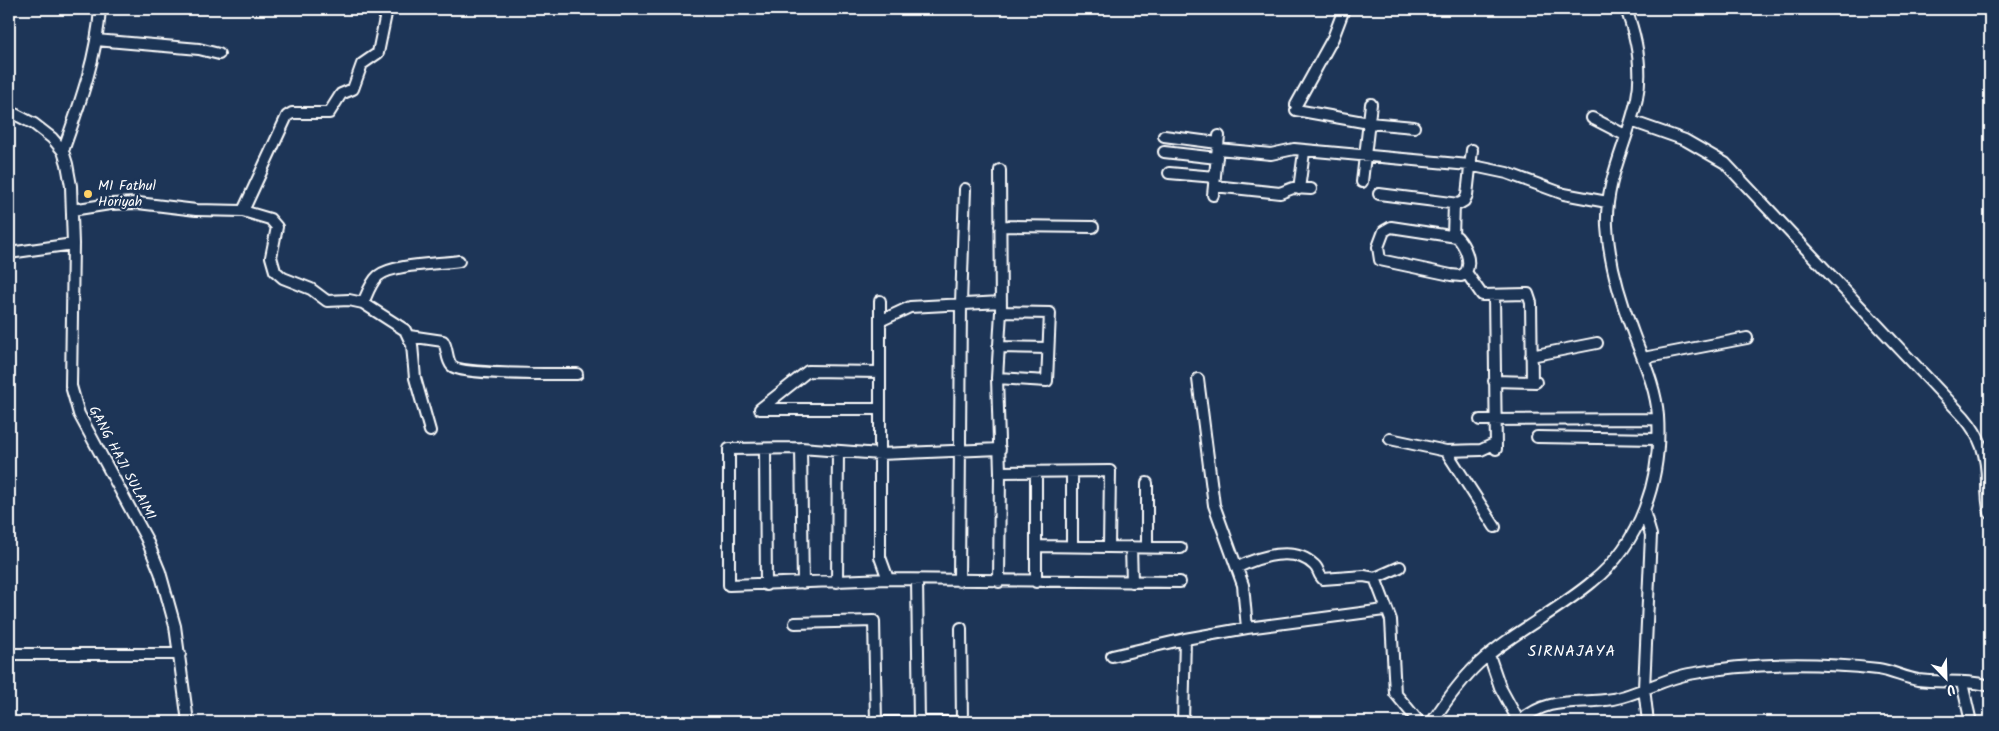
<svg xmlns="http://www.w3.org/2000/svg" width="1999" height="731" font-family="Kalam,sans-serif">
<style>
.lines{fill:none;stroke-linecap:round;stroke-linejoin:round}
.minor-casing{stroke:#fff;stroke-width:14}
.minor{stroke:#1d3557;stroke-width:10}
.poi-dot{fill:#ffd166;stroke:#1d3557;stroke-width:2}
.labels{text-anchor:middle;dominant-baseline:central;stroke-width:4.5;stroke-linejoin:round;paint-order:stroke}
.poi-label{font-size:14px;fill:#fff;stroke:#1d3557;text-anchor:start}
.street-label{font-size:14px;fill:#fff;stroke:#1d3557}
.quarter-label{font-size:16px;letter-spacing:1px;fill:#fff;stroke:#1d3557}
</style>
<rect width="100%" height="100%" fill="#1d3557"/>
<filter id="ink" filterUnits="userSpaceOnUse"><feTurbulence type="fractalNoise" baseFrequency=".02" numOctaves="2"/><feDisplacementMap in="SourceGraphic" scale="10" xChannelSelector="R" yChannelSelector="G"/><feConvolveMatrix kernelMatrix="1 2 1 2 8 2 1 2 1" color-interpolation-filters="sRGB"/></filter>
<g filter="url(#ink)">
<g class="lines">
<defs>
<path id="minor" d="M96,40L199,49L219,54
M1296,105L1333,38L1344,9
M1296,110L1369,123L1414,127
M9,111L34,124L52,138L63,151L67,164L71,186L73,244L71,386L79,414L146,538L160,572L175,626L188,722
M1592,118L1625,135
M1631,121L1685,140L1725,163L1964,417C1981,437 1987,455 1987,482C1987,493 1987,503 1990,513
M1164,136L1218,143
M1218,149L1271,154L1294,149L1469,165L1507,173L1564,194L1607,202
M63,151C79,106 97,57 100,9
M1164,152L1217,158
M1169,173L1215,177
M1362,182L1371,104
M1214,186L1280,193L1293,188L1311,189
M1299,189L1304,152
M1379,194L1459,204L1464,201L1467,195L1472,150
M1213,195L1219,136
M72,210L110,204L138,203L196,210L243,211L270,219L277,227L271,257L275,271L283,278L311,289L327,301L349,300L363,303L405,330L412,345L415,378L430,431
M243,211L287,116L292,113H329L341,94L353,89L362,64L378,53L387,9
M1000,226L1093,227
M1391,227L1457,237C1465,246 1472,261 1466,272L1461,276L1451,275L1380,260L1378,247L1384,231Z
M1453,236L1454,204
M9,253L73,244
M1466,272L1482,295L1528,294L1531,303L1532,382
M1494,295L1496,449
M880,301V557L888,579L1180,582
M363,303C367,294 371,282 378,276C392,264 440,264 459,261
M880,321L910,307L1001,302
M409,336L443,341C448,348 446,360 452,366C459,375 560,374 577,374
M998,347L1048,348
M1531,356L1597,343
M1643,358L1747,338
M997,378L1047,381L1050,313L1001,312
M1198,379L1214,505L1243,585L1247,628
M1494,381L1536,382
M760,409L808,371L880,372
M760,409H880
M1480,420L1658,419
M1537,437L1657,439
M1390,439L1446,451L1495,527
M801,448L803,583
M765,450L766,585
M1446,451L1481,450L1496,443
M1000,472L1110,471L1109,547
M1072,472V546
M1036,473V582
M1147,483V547
M1644,511L1651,535L1644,688L1648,722
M1036,546L1181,548
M1131,547L1132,582
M1238,567C1259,557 1294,545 1314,565C1319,569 1318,575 1323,579L1364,576L1375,578L1400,567
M1375,578L1388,612
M888,579L729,585V449L801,448L880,454L1000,449
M917,580L919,722
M959,581L961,304L965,189
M837,582L838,451
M999,582L1000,472L997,378L1001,312L1000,170
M795,623L874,621L876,722
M9,654H180
M1489,655L1500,687L1519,722
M1112,656L1185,639L1247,628L1384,610L1388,612L1391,620L1395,693L1419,722
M1962,683L1971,722
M880,722H962L961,628
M1183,722L1185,639
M1432,722C1446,701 1460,681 1478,664C1513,632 1556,612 1592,582C1641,543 1662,478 1658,416C1656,386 1642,358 1632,330C1619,296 1609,262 1607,226C1605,179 1628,142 1637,98C1643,69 1636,36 1626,9
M1520,722C1547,695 1580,705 1613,699C1639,694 1663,679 1689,674C1752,662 1814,662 1878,669C1892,671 1905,678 1918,680C1941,683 1968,679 1990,686"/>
</defs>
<use href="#minor" class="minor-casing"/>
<use href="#minor" class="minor"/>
</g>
</g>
<circle class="poi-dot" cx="88" cy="194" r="5"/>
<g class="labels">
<g class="poi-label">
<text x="98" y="186">MI Fathul<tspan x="98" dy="16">Horiyah</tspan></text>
</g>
<g class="street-label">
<text transform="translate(122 463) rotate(62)">GANG HAJI SULAIMI</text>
</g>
<g class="quarter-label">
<text x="1572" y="651">SIRNAJAYA</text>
</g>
</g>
<rect width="1999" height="731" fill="none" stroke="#1d3557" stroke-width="30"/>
<rect x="15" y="15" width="1969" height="701" fill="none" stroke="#fff" stroke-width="2" filter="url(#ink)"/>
<g transform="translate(1946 678) rotate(157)" stroke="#1d3557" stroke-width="4" paint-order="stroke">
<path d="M0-4L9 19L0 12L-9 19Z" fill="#ffffff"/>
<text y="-8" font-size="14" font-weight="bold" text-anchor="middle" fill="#ffffff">U</text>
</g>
</svg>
